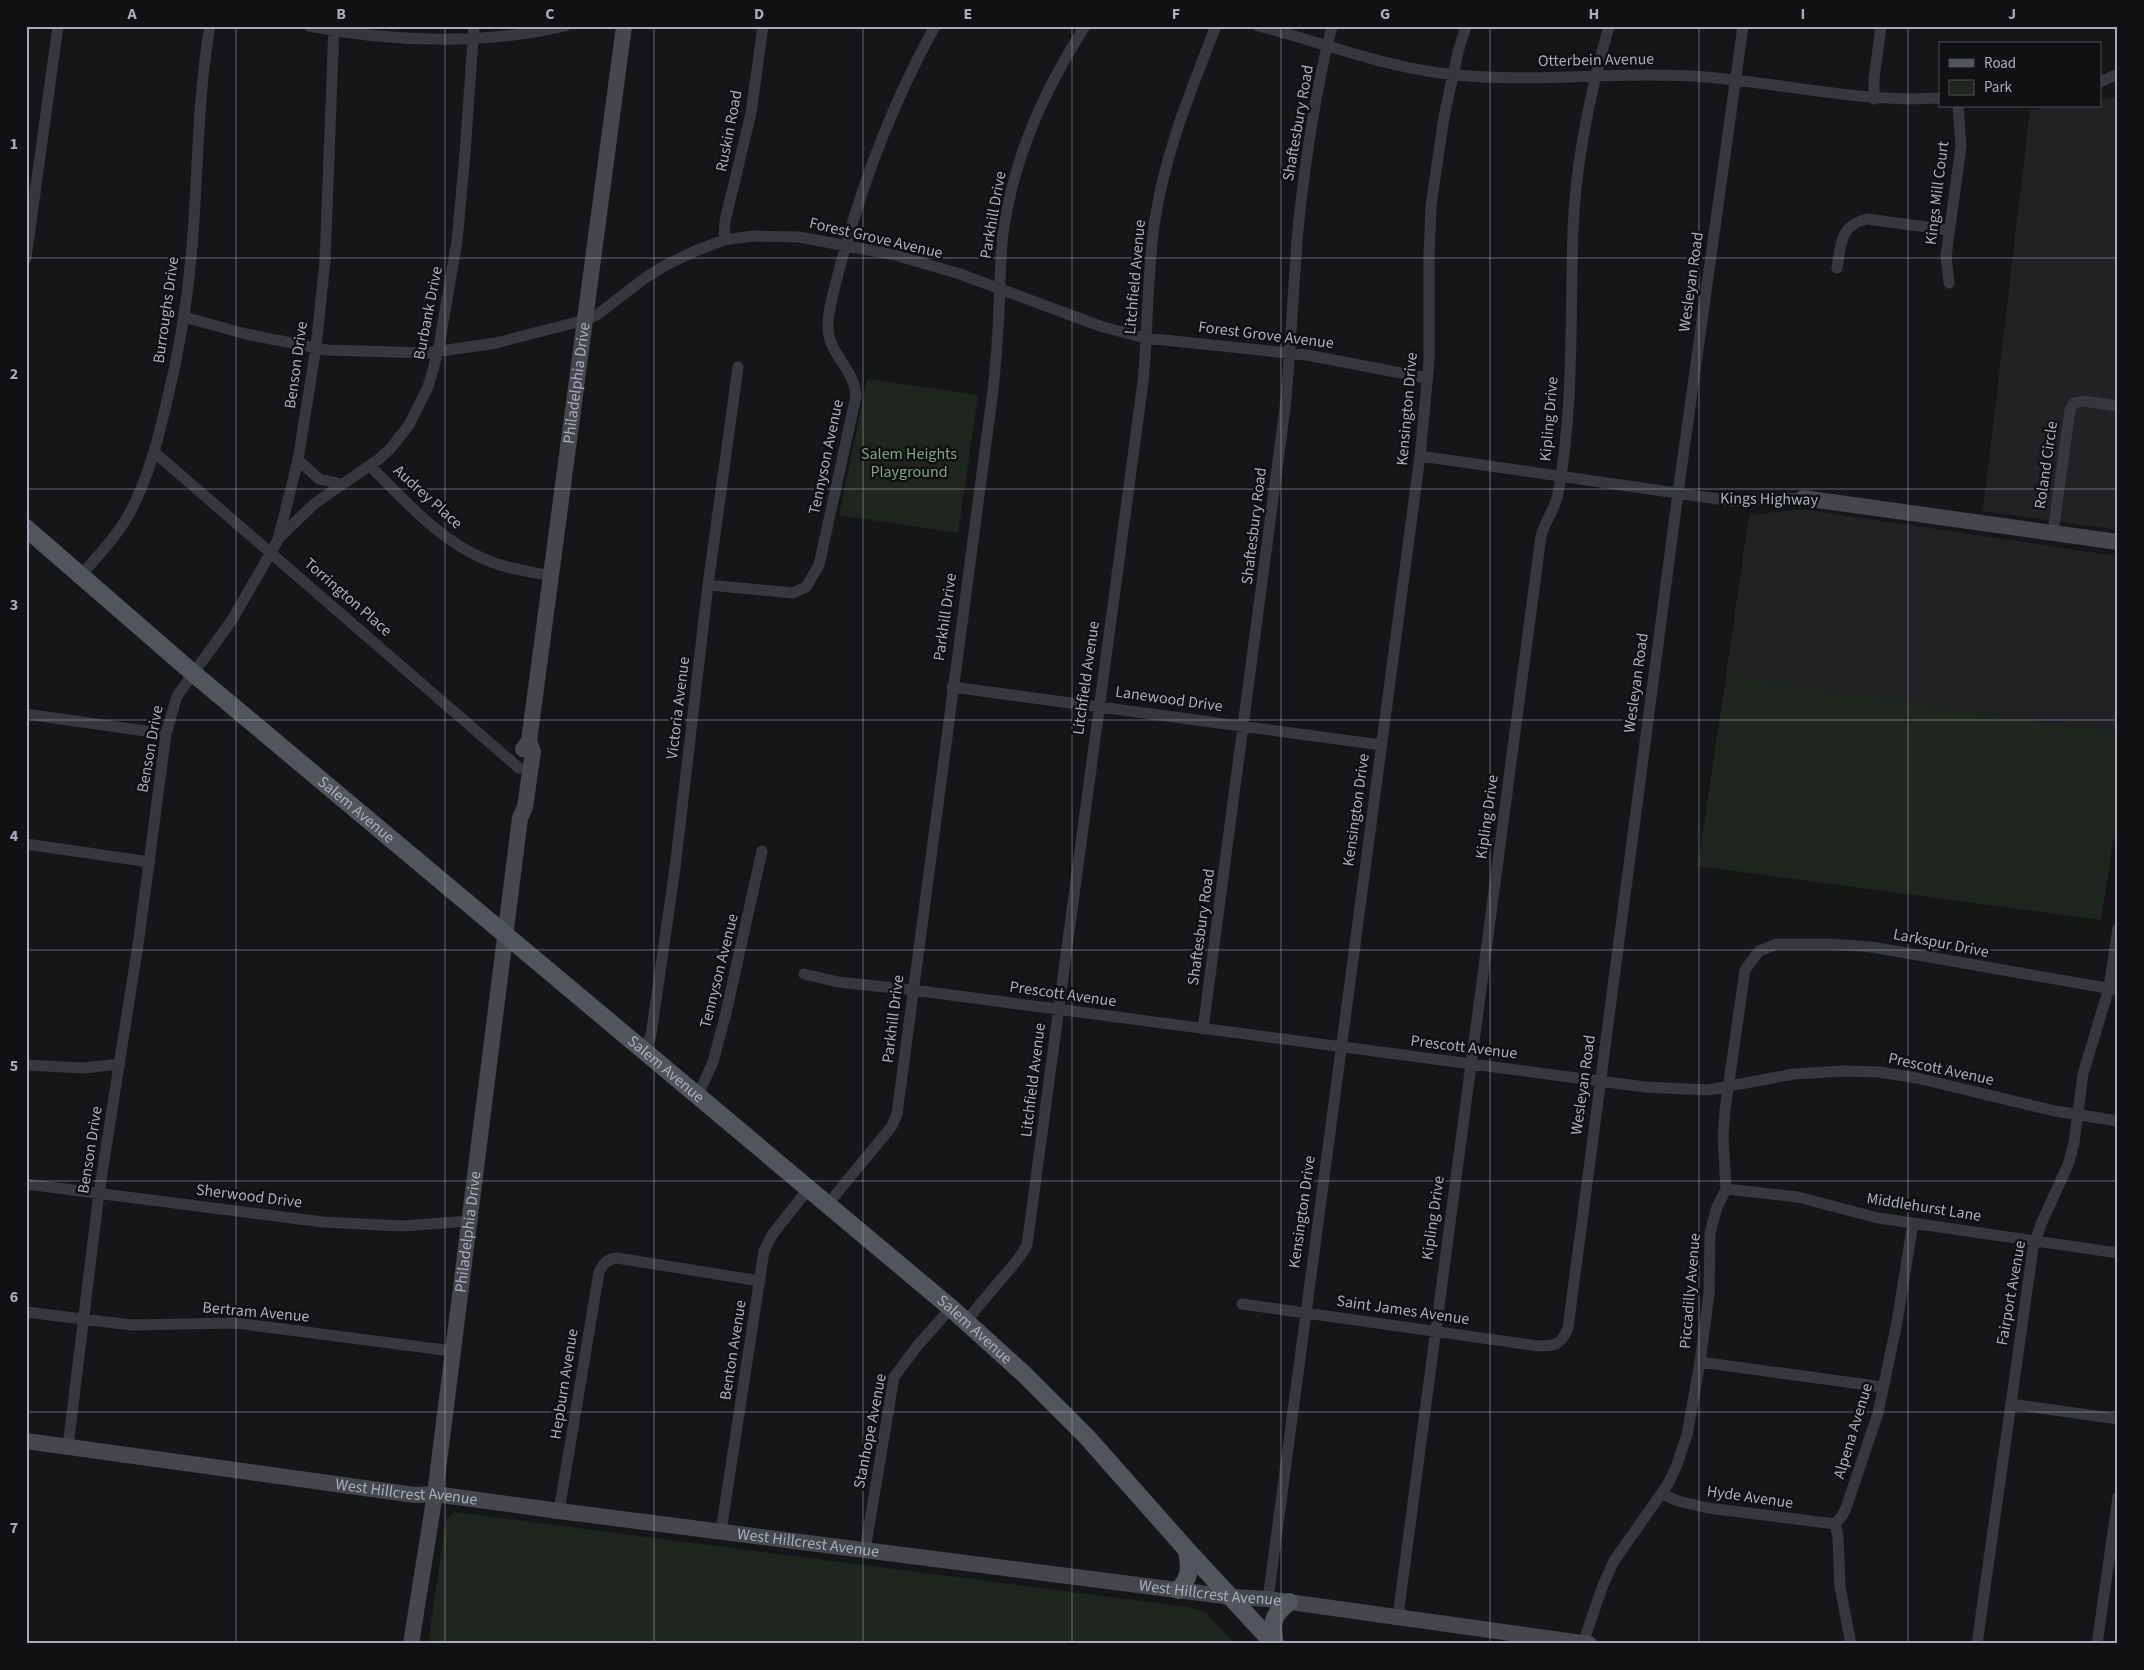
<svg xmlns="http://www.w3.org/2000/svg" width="2144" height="1670" font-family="'Source Sans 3',sans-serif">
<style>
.built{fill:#222225}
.green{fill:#1e261f}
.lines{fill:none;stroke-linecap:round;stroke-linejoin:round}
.street{stroke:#37383d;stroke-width:11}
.secondary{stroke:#45474d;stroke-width:16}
.primary{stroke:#53555c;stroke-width:18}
.grid{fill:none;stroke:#a8adb8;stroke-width:1;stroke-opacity:0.55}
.labels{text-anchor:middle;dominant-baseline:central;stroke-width:5;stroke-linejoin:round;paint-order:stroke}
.street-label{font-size:16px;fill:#a8adb8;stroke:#111113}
.park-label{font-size:16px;fill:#7fa381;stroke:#111113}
.neatline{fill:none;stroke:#a8adb8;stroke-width:2}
.grid-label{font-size:16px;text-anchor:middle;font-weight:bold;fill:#a8adb8}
</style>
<rect width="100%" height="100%" fill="#161618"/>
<path class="built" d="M2118,97V530L1983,511L2030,110L2054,106H2100V99Z
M1801,509L2118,556V733L1726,676L1749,515Z"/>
<path class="green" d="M867,379L978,395L958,533L839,515Z
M1726,676L2118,733V809L2101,920L1698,866Z
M454,1512L1187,1607L1205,1612L1235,1644H428L446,1519Z"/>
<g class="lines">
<path class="street" d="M309,26C389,42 485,45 565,26
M1258,26C1318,41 1378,65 1440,73C1528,85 1616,70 1704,77C1783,83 1861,103 1940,98
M2100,82L2118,74
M1874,99V79L1881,26
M724,240L725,221L751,113L763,26
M26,258L58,26
M1837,268C1841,244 1840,225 1867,219L1949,230
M1949,283L1946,256L1961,146L1958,106
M184,317L246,334L327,350L427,353L496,343L585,320L597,315L645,278L666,265L693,252L724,240L753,236L799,237L895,255L960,274L1100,326L1145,338L1307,355L1427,378
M154,452L519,768
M1420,456L1732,501L1803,498
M298,460L319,479L342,484
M370,466C406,501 440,542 489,561C509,569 531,572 552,576
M2053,532L2070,410L2074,403L2083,401L2118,406
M279,538L314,504L379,459L390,449L409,425L428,387L438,352L457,241L465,154L474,26
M81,575C98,556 115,538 128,516C147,482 157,443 166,405C180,349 189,291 193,234C198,165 198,94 210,26
M708,585L793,593L806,587L819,565L856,396C855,370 830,355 828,330C827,312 835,285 840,267C862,183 893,102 935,26
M952,687L1381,745
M26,714L166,734
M26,844L150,862
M804,974L838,982L913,990L1645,1087L1708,1090L1794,1074L1843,1071L1879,1072L1917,1078L2055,1111L2118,1121
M1203,1029L1285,408C1291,349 1293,289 1298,229C1305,162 1315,92 1332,26
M644,1051L651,1035L675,868L708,585L738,367
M26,1065L83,1068L120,1064
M698,1095L713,1062L726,1013L762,851
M26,1184L323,1222L402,1226L469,1221
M1726,1189L1798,1197L1878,1218L2118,1253
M828,1204L892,1126L897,1114L993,390C996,363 998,336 999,310C1000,284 1000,259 1003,234C1013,158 1044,91 1085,26
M1242,1304L1538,1346C1556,1346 1561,1345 1568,1328L1678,493L1743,26
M26,1312L131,1325L236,1323L452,1351
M966,1321L1019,1258L1027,1245L1143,382C1148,328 1147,273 1155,219C1166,150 1191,90 1216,26
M1700,1362L1883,1387
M2011,1404L2118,1419
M68,1446L99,1193L139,938L166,734L177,696L232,620L278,540L298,460L316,347L325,261L334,26
M1662,1494L1678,1501L1708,1508L1835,1524
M559,1511L599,1272C604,1263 607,1259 617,1258L760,1281
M1835,1524L1842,1516L1846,1508L1878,1413L1897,1322L1913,1223
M1835,1524L1838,1537L1840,1587L1851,1644
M721,1531L764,1251L772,1235L809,1188
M865,1550L894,1377L918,1345L951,1308
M1268,1599L1420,456L1429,362V257L1431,206L1444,117L1458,52L1466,26
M1398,1616L1541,536C1545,521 1555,509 1558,494C1574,408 1570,319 1573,232C1575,163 1590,93 1609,26
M1583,1643L1603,1585L1614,1561L1668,1484L1676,1467L1687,1435L1700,1362L1709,1294L1710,1233L1717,1207L1726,1189L1723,1136L1725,1110L1745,970L1759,951L1777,944H1830L1872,947L2118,990
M1977,1644L2033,1248L2041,1224L2068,1165L2074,1143L2083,1074L2109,988L2118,928
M2097,1644L2118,1497"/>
<g class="secondary">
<path d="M1803,498L2118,542"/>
<path id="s1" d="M523,749L529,741L624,26"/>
<path id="s2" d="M26,1441L415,1495L435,1494L559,1511L1232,1597L1268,1599L1589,1644"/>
<path id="s3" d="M411,1644L435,1494L520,818L525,807L533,752L529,741"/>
</g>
<g class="primary">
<path id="s4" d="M26,528L193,673L951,1308L1025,1375L1086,1436L1187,1550L1274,1644"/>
<path d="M1178,1590C1191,1578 1190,1567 1187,1550"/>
<path d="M1275,1644C1271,1623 1272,1615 1289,1602"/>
</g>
</g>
<path class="grid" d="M236,26V1644M445,26V1644M654,26V1644M863,26V1644M1072,26V1644M1281,26V1644M1490,26V1644M1699,26V1644M1908,26V1644M26,258H2118M26,489H2118M26,720H2118M26,950H2118M26,1181H2118M26,1412H2118"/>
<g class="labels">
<g class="street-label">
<text transform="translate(1596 60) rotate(-1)">Otterbein Avenue</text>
<text transform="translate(1298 123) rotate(-80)">Shaftesbury Road</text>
<text transform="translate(729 131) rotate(-79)">Ruskin Road</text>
<text transform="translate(1937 193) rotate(-83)">Kings Mill Court</text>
<text transform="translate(993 215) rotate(-80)">Parkhill Drive</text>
<text transform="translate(876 238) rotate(13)">Forest Grove Avenue</text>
<text transform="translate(1135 277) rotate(-85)">Litchfield Avenue</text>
<text transform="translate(1691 282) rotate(-82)">Wesleyan Road</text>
<text transform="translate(166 310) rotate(-82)">Burroughs Drive</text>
<text transform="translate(428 313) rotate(-79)">Burbank Drive</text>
<text transform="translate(1266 335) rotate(7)">Forest Grove Avenue</text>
<text transform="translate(296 365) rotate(-82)">Benson Drive</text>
<text stroke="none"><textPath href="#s1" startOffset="371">Philadelphia Drive</textPath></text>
<text transform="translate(1407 409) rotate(-85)">Kensington Drive</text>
<text transform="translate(1549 419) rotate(-85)">Kipling Drive</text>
<text transform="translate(826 457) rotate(-78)">Tennyson Avenue</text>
<text transform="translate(2046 465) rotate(-82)">Roland Circle</text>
<text transform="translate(428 497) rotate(42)">Audrey Place</text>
<text transform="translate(1769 499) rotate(1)">Kings Highway</text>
<text transform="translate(1254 526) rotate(-83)">Shaftesbury Road</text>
<text transform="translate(348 597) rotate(41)">Torrington Place</text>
<text transform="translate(945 617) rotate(-82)">Parkhill Drive</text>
<text transform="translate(1086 678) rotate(-82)">Litchfield Avenue</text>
<text transform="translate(1636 683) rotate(-82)">Wesleyan Road</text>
<text transform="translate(1169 699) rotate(8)">Lanewood Drive</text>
<text transform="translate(678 708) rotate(-83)">Victoria Avenue</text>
<text transform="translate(150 749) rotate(-80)">Benson Drive</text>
<text stroke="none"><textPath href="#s4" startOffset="434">Salem Avenue</textPath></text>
<text transform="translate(1356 810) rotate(-82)">Kensington Drive</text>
<text transform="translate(1487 817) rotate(-82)">Kipling Drive</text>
<text transform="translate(1201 927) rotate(-82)">Shaftesbury Road</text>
<text transform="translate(1941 943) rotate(11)">Larkspur Drive</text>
<text transform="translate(719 971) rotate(-76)">Tennyson Avenue</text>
<text transform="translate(1063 994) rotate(8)">Prescott Avenue</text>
<text transform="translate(893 1019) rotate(-83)">Parkhill Drive</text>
<text transform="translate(1464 1047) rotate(7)">Prescott Avenue</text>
<text stroke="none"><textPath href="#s4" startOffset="838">Salem Avenue</textPath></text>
<text transform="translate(1941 1069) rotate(12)">Prescott Avenue</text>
<text transform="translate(1033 1080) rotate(-83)">Litchfield Avenue</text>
<text transform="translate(1583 1085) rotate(-82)">Wesleyan Road</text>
<text transform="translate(90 1150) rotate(-81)">Benson Drive</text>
<text transform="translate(249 1196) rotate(7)">Sherwood Drive</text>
<text transform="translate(1924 1207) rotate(9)">Middlehurst Lane</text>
<text transform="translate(1302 1212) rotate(-82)">Kensington Drive</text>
<text transform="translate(1433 1218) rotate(-82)">Kipling Drive</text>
<text stroke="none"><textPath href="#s3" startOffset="416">Philadelphia Drive</textPath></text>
<text transform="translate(1690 1291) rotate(-85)">Piccadilly Avenue</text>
<text transform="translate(2011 1293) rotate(-80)">Fairport Avenue</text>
<text transform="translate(1403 1310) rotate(8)">Saint James Avenue</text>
<text transform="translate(256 1312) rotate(5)">Bertram Avenue</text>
<text stroke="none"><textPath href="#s4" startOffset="1242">Salem Avenue</textPath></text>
<text transform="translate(733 1350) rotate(-81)">Benton Avenue</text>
<text transform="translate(564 1384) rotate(-81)">Hepburn Avenue</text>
<text transform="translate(870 1431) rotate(-79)">Stanhope Avenue</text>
<text transform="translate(1853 1431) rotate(-73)">Alpena Avenue</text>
<text stroke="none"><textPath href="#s2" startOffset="384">West Hillcrest Avenue</textPath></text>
<text transform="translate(1750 1497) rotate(8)">Hyde Avenue</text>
<text stroke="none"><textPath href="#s2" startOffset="789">West Hillcrest Avenue</textPath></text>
<text stroke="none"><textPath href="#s2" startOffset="1194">West Hillcrest Avenue</textPath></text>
</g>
<g class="park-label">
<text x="909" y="454">Salem Heights<tspan x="909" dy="18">Playground</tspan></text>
</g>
</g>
<rect width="2144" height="1670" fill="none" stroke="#111113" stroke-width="55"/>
<rect x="1939" y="42" width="162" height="65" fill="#111113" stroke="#4d4f55"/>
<rect x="1949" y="59" width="25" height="8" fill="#53555c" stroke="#4d4f55"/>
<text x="1984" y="68" font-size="15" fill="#a8adb8">Road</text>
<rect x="1949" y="80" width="25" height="15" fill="#1e261f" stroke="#4d4f55"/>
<text x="1984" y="92" font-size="15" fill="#a8adb8">Park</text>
<rect x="28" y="28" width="2088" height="1614" class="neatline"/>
<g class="grid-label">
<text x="132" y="19">A</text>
<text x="341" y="19">B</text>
<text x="550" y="19">C</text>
<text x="759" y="19">D</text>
<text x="968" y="19">E</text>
<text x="1176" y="19">F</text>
<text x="1385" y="19">G</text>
<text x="1594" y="19">H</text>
<text x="1803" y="19">I</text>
<text x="2012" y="19">J</text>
<text x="14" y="149">1</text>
<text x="14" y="379">2</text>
<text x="14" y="610">3</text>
<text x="14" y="841">4</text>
<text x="14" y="1071">5</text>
<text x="14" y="1302">6</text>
<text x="14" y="1533">7</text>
</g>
</svg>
